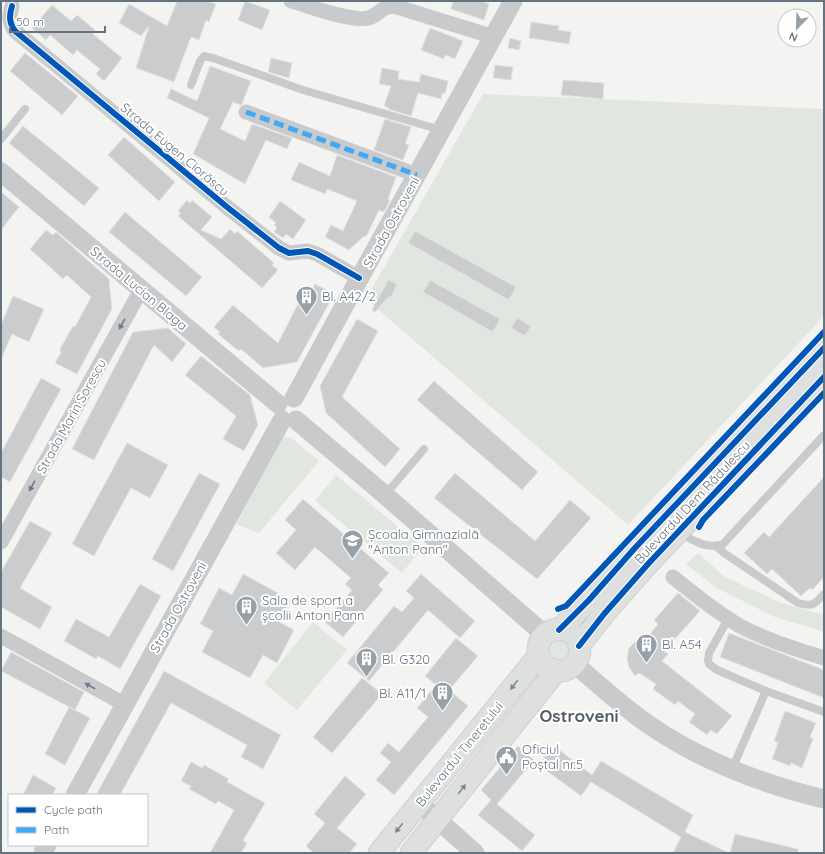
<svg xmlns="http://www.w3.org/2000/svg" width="825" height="854" font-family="Quicksand,sans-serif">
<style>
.green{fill:#e2e6e0}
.building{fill:#cbcccd;stroke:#e2e2e2}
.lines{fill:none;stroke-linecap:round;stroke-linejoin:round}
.secondary-casing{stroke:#cfcfd0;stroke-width:23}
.service{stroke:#c8cacb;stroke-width:8}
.minor{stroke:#c8cacb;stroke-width:15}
.tertiary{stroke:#c8cacb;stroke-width:19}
.secondary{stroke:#dedfdf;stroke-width:21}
.quiet{stroke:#3fa9f5;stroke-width:5;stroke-dasharray:10 5;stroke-linecap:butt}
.cycleway-casing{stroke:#fff;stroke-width:8}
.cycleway{stroke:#0057b8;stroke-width:6}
.oneway{fill:#6e7c88}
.oneway2{fill:#7c8993}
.labels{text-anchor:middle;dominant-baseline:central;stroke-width:4;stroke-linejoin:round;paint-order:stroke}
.street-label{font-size:13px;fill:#647380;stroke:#fff}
.poi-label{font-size:13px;fill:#647380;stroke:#fff;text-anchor:start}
.district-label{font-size:17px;font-weight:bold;fill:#525c66;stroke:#fff}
</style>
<rect width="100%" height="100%" fill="#f3f3f2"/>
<path class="green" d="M483,94L824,109V316L628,525L366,299Z
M285,437L292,438L319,461L259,533L236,524L282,439Z
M336,475L423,547L402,573L315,501Z
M698,553L725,577L779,602L824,615V632L775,617L715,587L686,564Z
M313,622L347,650L297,710L264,683Z
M548 650a11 11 0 1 1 22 0a11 11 0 1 1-22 0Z"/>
<path class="building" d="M177,1H207L216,4L209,22L206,20L199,40L191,37L174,82L136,68L149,26L141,36L119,23L129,4L167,26Z
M245,1L270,10L262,30L238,20Z
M453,1H481L489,4L484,20L451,9Z
M52,5L71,21L77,15L95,30L92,33L122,58L104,81L96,74L100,69L77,50L73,55L50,35L46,40L32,28Z
M531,22L559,26L558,30L571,32L569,44L529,38Z
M430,28L463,41L455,59L445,55L444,59L421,50Z
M510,38L521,41L519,50L508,48Z
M25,53L78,96L62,115L10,71Z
M271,58L292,63L289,78L268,72Z
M495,65L513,67L511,80L493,78Z
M210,66L251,81L242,104L241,105L233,102L220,129L245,141L252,124L292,138L287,149L266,140L245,184L193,154L209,118L167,98L171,89L197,101Z
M382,68L399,71L398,79L419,82L421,74L448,81L445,94L442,93L441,99L418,93L411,116L388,109L389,108L384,106L391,86L379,84Z
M563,80L604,83L603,99L561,95Z
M385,119L411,127L405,144L409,145L403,160L374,150Z
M23,126L99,188L84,206L9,143Z
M124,137L175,182L159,201L108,155Z
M337,155L396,177L388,199L390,200L384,212L379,210L366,237L364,236L349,250L325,237L331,225L343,231L357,201L327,189L325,194L291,180L299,162L330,176Z
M1,192L19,207L1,230Z
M187,200L190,203L192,200L212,217L201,230L221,239L230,229L235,234L237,231L274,263L272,265L278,270L262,288L178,216L181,213L178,211Z
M280,201L306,220L293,239L286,234L283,238L274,232L277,228L274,225L276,223L269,217Z
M125,212L202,277L186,296L109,232Z
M46,230L53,235L56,232L109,279L112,309L77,374L55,363L61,353L60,349L73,326L75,327L91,297L67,275L63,279L30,249Z
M415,231L516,287L509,300L408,243Z
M388,280L397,284L391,297L389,296L375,312L372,310Z
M430,280L500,319L493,332L423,292Z
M315,284L334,294L297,362L263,368L241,349L239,351L218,334L220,332L214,327L233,305L278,343L304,292L309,295Z
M13,296L44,309L29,342L12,334L1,359V325Z
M517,318L531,326L525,336L511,328Z
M357,319L378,331L342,397L400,449L385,467L326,413L320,386Z
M168,328L186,344L172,362L154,345L94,460L72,449L133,332Z
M201,356L250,395L258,425L244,451L223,439L236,416L185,375Z
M41,378L61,389L10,482L1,477V453Z
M434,381L538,472L522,490L417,400Z
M127,443L168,465L150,498L131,488L94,556L72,544Z
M199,473L220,484L173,571L152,559Z
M455,473L535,541L570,500L591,518L537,579L434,498Z
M824,477V577L812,590L810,588L801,596L772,569L767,574L744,553L764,532L769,537Z
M303,499L389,573L378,585L383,590L343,637L325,622L352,590L345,584L351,578L315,547L295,570L276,553L296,530L285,520Z
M30,521L52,533L20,588L52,607L40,629L1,607V572Z
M243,574L291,600L279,622L294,630L277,663L263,655L250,678L202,652L213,631L200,624L219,588L232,595Z
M421,574L475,621L460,638L428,610L369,681L347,663L394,606L402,612L414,598L406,591Z
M140,584L161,596L120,669L98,656L96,659L64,641L76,619L109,637Z
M678,593L700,611L664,651L668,654L662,661L732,716L717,734L710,730L707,735L689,722L695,714L678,701L675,705L653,689L656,684L639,673L635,676L629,667L627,659L629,648L639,638L644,642L658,624L654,620Z
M729,633L824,670V698L720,657Z
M456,638L478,656L449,690L468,706L394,795L376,780L391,762L380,753L388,743L399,752L428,717L417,708L436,685L425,676Z
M11,652L84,692L75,710L1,671Z
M164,671L281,735L263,769L241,757L247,745L171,703L120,795H96Z
M362,678L382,694L332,753L313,737Z
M69,707L90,718L65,765L45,754Z
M785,711L816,723L810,737L813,739L802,768L791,763L790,766L772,759L778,743L774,741Z
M553,745L592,775L601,761L693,815L685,832L729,853H673L681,837L591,782L581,796L539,765Z
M518,746L534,760L497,804L535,835L522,851L478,815L491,800L481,790Z
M191,762L202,768L204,765L229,779L227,782L265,803L243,841L247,843L241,853H210L234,810L218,801L216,804L189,789L191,786L181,781Z
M33,775L56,788L52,795H23Z
M345,776L366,794L337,828L357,844L349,853H314L306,846L325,823L314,814Z
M735,834L798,849V853H730Z"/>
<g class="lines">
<defs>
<path id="secondary" d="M538 650a21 21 0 1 1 42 0a21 21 0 1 1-42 0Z
M559,630L589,600L634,549L824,348
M579,646L604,614L648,564L824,377
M379,853L539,655
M411,853L556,671"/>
</defs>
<use href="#secondary" class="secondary-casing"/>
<path class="service" d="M191,85L200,61L204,56L213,58L303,90L441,130
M1,139L25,109
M385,495L424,449
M679,532C692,540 707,550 723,544L824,435
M716,546L724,553L798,603C813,607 814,605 824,594
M728,619L709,653L708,660L709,664L717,670L766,691L824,712
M732,769L766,691"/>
<path class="minor" d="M291,1C310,6 351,22 368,18C380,15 379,7 394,6L494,37
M12,6C9,16 9,23 15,31L227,207L279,248L289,253L308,251L317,254L359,278
M246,112L417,175
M1,542L141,290
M673,577C695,595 716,612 740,626C766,640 796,649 824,658
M1,636L124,704"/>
<path class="tertiary" d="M1,172L278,404
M294,398L348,299L513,1
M296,420L385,495L545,635
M575,664C595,682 616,700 638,717C692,757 758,783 824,799
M75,795L282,420
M419,803L475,853
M43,853L47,845"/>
<use href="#secondary" class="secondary"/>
<path class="quiet" d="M246,112L417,175"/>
<defs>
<path id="cycleway" d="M12,6C9,16 9,23 15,31L227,207L279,248L289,253L308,251L317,254L359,278
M699,527L703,520L824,393
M558,609L566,606L824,332
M559,630L589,600L634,549L824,348
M579,646L604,614L648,564L824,377"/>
</defs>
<use href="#cycleway" class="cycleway-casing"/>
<use href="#cycleway" class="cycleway"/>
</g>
<defs><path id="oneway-solid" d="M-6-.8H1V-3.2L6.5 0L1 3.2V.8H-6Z"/></defs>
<g class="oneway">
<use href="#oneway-solid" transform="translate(122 324) rotate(119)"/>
<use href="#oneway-solid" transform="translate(32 486) rotate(119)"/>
<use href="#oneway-solid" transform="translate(90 686) rotate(-151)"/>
</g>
<g class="oneway2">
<use href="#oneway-solid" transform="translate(514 685) rotate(128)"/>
<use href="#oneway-solid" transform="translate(462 789) rotate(-52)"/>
<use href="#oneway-solid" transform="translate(399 828) rotate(129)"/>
</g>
<defs>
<symbol id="building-pin" viewBox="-11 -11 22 30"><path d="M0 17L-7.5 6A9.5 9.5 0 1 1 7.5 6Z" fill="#96a0a8" stroke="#fff"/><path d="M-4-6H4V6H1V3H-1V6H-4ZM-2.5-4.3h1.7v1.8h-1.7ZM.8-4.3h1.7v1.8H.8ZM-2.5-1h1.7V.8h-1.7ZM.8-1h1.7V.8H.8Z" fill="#fff"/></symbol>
<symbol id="school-pin" viewBox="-11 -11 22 30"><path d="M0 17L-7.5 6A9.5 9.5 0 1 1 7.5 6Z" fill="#96a0a8" stroke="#fff"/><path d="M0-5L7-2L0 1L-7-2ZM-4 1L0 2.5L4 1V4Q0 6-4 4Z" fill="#fff"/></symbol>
<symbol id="civic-pin" viewBox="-11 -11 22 30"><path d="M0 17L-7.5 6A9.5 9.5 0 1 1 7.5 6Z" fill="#96a0a8" stroke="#fff"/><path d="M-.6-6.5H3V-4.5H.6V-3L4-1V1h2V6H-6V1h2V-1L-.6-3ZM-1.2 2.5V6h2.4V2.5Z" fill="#fff"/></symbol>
</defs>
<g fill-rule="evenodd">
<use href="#building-pin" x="294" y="284" width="25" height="34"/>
<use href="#school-pin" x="340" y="528" width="25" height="34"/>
<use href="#building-pin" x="234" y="594" width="25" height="34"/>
<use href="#building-pin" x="634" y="632" width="25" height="34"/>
<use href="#building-pin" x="354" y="646" width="25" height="34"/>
<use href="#building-pin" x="430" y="680" width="25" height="34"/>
<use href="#civic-pin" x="494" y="744" width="25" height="34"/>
</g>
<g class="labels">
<g class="street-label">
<text transform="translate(175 149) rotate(40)">Strada Eugen Ciorăscu</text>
<text transform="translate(391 222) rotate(-61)">Strada Ostroveni</text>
<text transform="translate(139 288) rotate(40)">Strada Lucian Blaga</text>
<text transform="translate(71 416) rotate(-61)">Strada Marin Sorescu</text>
<text transform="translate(692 502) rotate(-47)">Bulevardul Dem Rădulescu</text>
<text transform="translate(178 607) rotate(-61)">Strada Ostroveni</text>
<text transform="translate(459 754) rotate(-51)">Bulevardul Tineretului</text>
</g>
<g class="poi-label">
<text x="322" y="296">Bl. A42/2</text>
<text x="368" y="534">Școala Gimnazială<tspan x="368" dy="15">"Anton Pann"</tspan></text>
<text x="262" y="600">Sala de sport a<tspan x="262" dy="15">școlii Anton Pann</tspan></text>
<text x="662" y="644">Bl. A54</text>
<text x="382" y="659">Bl. G320</text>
<text x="426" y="693" text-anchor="end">Bl. A11/1</text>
<text x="522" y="749">Oficiul<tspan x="522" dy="15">Poștal nr.5</tspan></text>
</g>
<g class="district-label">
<text x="579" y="715">Ostroveni</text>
</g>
</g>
<rect width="825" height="854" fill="none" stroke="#647380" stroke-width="4"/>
<rect x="8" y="794" width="140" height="52" fill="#ffffff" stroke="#c1c7cc"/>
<rect x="16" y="807" width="20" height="6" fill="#0057b8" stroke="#c1c7cc"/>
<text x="44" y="814" font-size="12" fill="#647380">Cycle path</text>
<rect x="16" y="827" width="20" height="6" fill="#3fa9f5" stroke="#c1c7cc"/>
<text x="44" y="834" font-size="12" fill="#647380">Path</text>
<g transform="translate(797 28) rotate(203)"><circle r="19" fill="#ffffff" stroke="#c1c7cc"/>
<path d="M0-3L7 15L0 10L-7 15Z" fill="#96a0a8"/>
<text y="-6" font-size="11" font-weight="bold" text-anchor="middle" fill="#647380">N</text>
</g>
<path d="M10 26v6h95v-6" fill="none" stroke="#647380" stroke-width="2"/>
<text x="16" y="26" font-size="12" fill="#647380" stroke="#ffffff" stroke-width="3" paint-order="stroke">50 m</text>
</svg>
